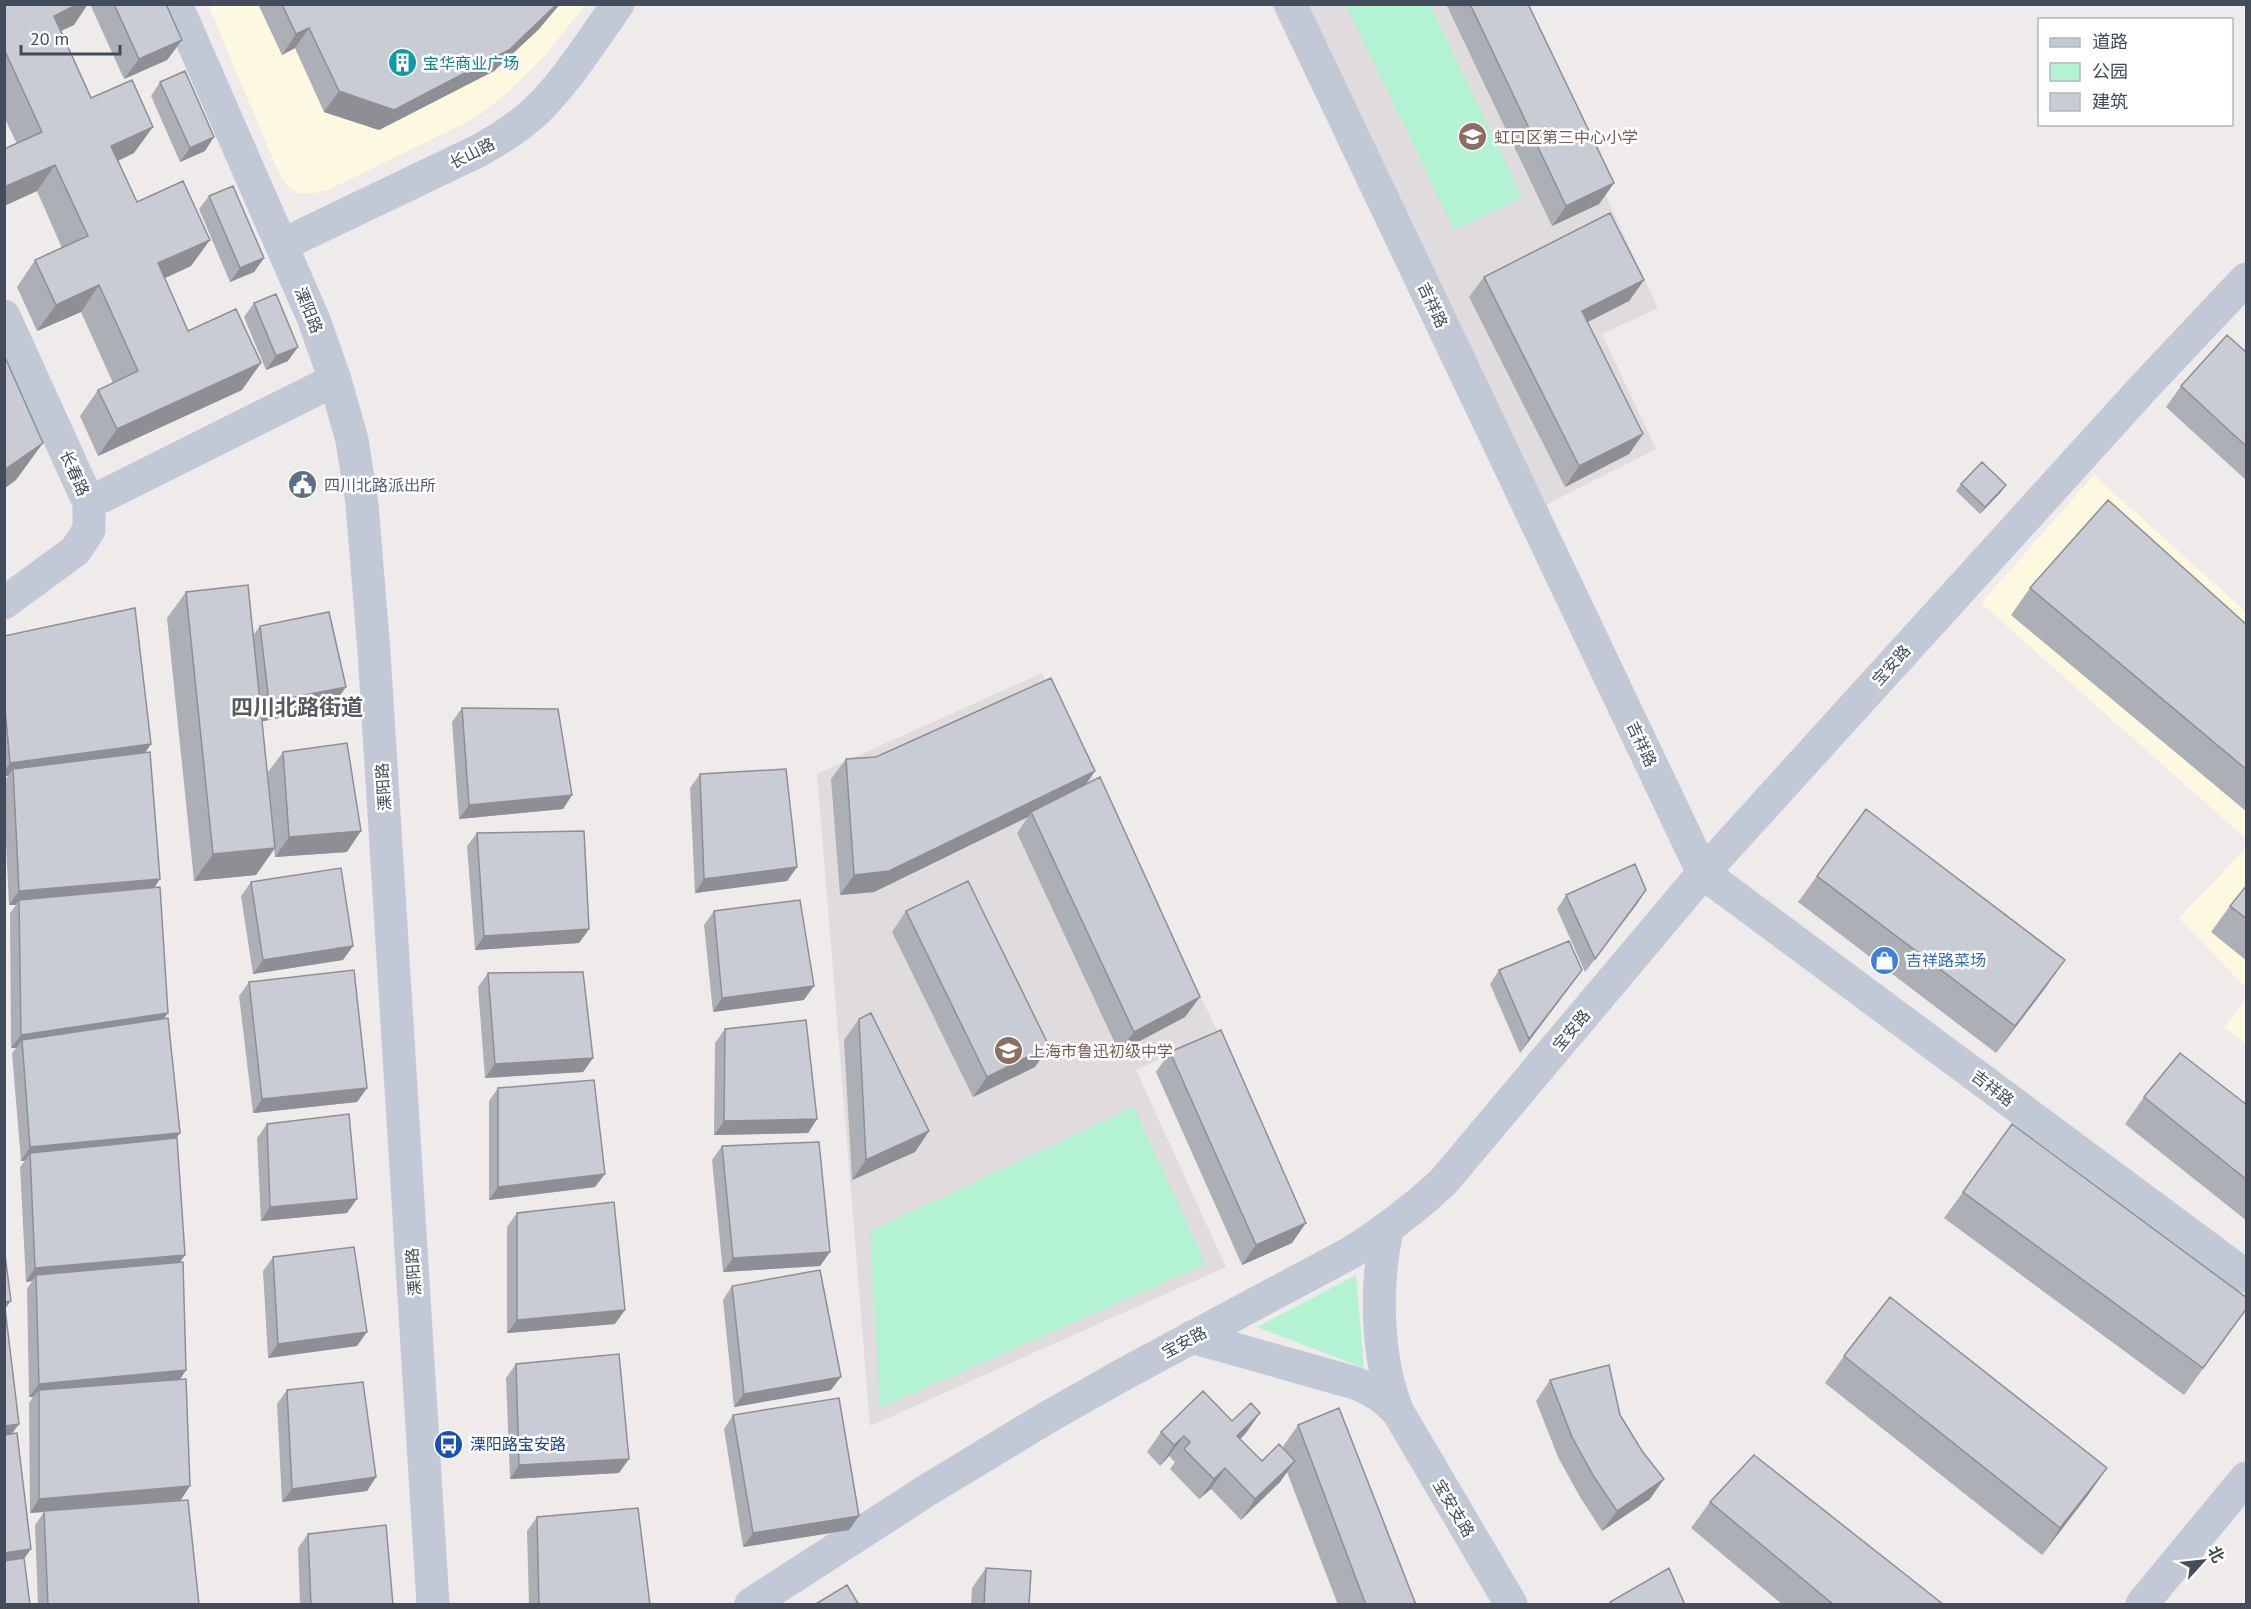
<svg xmlns="http://www.w3.org/2000/svg" width="2251" height="1609" font-family="'PT Sans','Noto Sans SC',sans-serif">
<style>
.commercial{fill:#fdf8e0}
.education{fill:#e0dcdd}
.green{fill:#b3f2d2}
.lines{fill:none;stroke-linecap:round;stroke-linejoin:round}
.minor{stroke:#c0c9d5;stroke-width:33}
.wall{fill:#adafb6}
.shaded-wall{fill:#8d8f94}
.building{fill:#c9ccd4;stroke:#8d8f94;stroke-width:1.5}
.labels{text-anchor:middle;dominant-baseline:central;stroke-width:5;stroke-linejoin:round;paint-order:stroke}
.culture-label{font-size:16px;fill:#0d838f;stroke:#fff;text-anchor:start}
.education-label{font-size:16px;fill:#785e54;stroke:#fff;text-anchor:start}
.street-label{font-size:16px;fill:#424c5a;stroke:#fff}
.service-label{font-size:16px;fill:#4e5e75;stroke:#fff;text-anchor:start}
.shop-label{font-size:16px;fill:#366cbe;stroke:#fff;text-anchor:start}
.transit-label{font-size:16px;fill:#164399;stroke:#fff;text-anchor:start}
.district-label{font-size:22px;font-weight:bold;fill:#575b61;stroke:#fff}
</style>
<rect width="100%" height="100%" fill="#efebeb"/>
<path class="commercial" d="M208,5H585L547,53L520,81L495,103L469,121L330,189L315,193H297L282,180Z
M2094,475L2246,612V839L1981,603Z
M2246,848V988L2179,918Z
M2246,1000V1044L2224,1027Z"/>
<path class="education" d="M1305,5H1517L1658,308L1602,334L1656,449L1540,508Z
M1042,673L1218,1032L1136,1070L1226,1267L870,1426L817,774Z"/>
<path class="green" d="M1346,5H1430L1522,197L1454,230Z
M1134,1107L1206,1264L880,1408L870,1231Z
M1356,1275L1364,1368L1257,1327Z"/>
<g class="lines">
<path class="minor" d="M176,4L314,320L335,380L352,440L362,504L374,652L433,1604
M1290,4L1703,873L2246,1276
M282,245L478,151C500,139 521,126 539,108C569,78 593,39 618,4
M4,316L89,503V530L75,551L4,603
M89,503L335,380
M1387,1230C1375,1286 1376,1359 1398,1412L1511,1604
M1192,1337L1355,1383C1373,1390 1385,1398 1398,1412
M751,1604L929,1489L1048,1417L1124,1374L1352,1252C1385,1231 1414,1209 1443,1182L1703,873L2146,385L2246,279
M2142,1604L2246,1478"/>
</g>
<path class="wall" d="M4,4L74,25L61,31L91,98L134,153L118,161L137,202L191,266L165,278L188,331L242,390L98,456L80,416L98,390L113,383L81,312L37,331L17,287L35,260L62,248L37,191L4,206V149L17,144L4,117Z
M90,4H166L182,40L167,60L124,79Z
M258,4H560L539,29L494,71L379,130L324,112L295,48L282,55Z
M1446,4H1528L1614,183L1599,204L1552,226Z
M160,82L205,151L180,162L151,96Z
M209,196L264,258L254,272L230,282L199,209Z
M1484,277L1644,280L1629,301L1587,322L1643,434L1629,454L1565,487L1469,297Z
M254,303L288,361L266,370L244,317Z
M2247,353V481L2166,407L2181,386Z
M1961,484L2001,492L1980,514L1956,491Z
M2030,588L2247,625V812L2011,615Z
M186,592L253,635L260,626L332,707L262,721L273,828L268,772L283,752L347,852L275,857L274,849L256,875L194,881L167,618Z
M4,636L151,744L145,753L164,1018L176,1139L185,1255L180,1262L186,1370L180,1379L181,1500L199,1605H38L35,1525L44,1512L30,1513L29,1403L33,1397H29L27,1289L32,1281L26,1282L20,1167L25,1161H21L12,1053L16,1048H11L10,913L16,905H9L4,805V781L8,776H4Z
M462,708L572,795L563,809L459,819L452,722Z
M846,759L1095,771L1085,785L1185,1017L1119,1052L1017,833L1028,817L874,892L840,895L831,779Z
M700,774L797,867L787,881L695,893L690,788Z
M477,833L589,929L579,943L475,950L467,846Z
M1817,876L2046,987L1996,1053L1798,902Z
M251,882L343,960L253,974L241,896Z
M2247,885V961L2211,932L2230,906Z
M1566,895L1637,904L1585,972L1557,909Z
M714,911L804,1000L713,1012L704,925Z
M906,911L1049,1046L1035,1067L973,1097L892,932Z
M1499,970H1582L1520,1053L1490,984Z
M488,973L593,1058L583,1072L485,1078L478,987Z
M249,982L367,1088L357,1102L253,1113L239,996Z
M859,1019L929,1131L915,1152L852,1180L844,1040Z
M725,1029L817,1119L808,1133L714,1135L715,1043Z
M1170,1052L1292,1243L1242,1265L1156,1072Z
M498,1088L595,1187L489,1200V1101Z
M2144,1097L2247,1105V1221L2125,1124Z
M267,1124L347,1213L261,1221L257,1138Z
M722,1146L830,1252L820,1266L723,1272L712,1160Z
M1963,1192L2247,1308L2184,1395L1944,1218Z
M517,1213L615,1324L507,1333V1227Z
M273,1257L357,1346L268,1358L263,1271Z
M732,1286L831,1390L734,1407L723,1300Z
M1844,1356L2107,1468L2088,1495L2042,1555L1825,1383Z
M516,1364L619,1473L510,1479L506,1378Z
M1550,1380L1620,1415L1650,1499L1602,1531L1580,1497L1558,1457L1536,1401Z
M287,1390L376,1477L367,1491L282,1502L277,1404Z
M733,1415L849,1530L743,1547L724,1429Z
M1232,1421L1246,1433L1240,1439L1262,1461L1282,1448L1298,1425L1416,1605H1338L1287,1472L1280,1482L1241,1520L1211,1489L1199,1499L1170,1469L1175,1462L1169,1456L1160,1466L1147,1452L1161,1432Z
M1710,1502L1944,1605H1783L1691,1528Z
M537,1517L650,1605H529L527,1531Z
M308,1534L393,1605H300L298,1548Z
M986,1568L1029,1605H971L972,1588Z"/>
<path class="shaded-wall" d="M78,4H88L74,25L35,42L54,16Z
M557,4H560L539,29L494,71L379,130L324,112L339,91Z
M309,28L295,48L282,55L296,34Z
M182,40L167,60L124,79L139,59Z
M153,127L134,153L93,172L111,146Z
M214,137L205,151L180,162L190,148Z
M55,165L37,191L4,206V187Z
M1614,183L1599,204L1552,226L1566,206Z
M210,240L191,266L139,290L158,263Z
M264,258L254,272L230,282L240,268Z
M1644,280L1629,301L1568,332L1582,311Z
M99,285L81,312L37,331L56,305Z
M298,347L288,361L266,370L276,356Z
M261,363L242,390L98,456L117,429Z
M1643,434L1629,454L1565,487L1579,466Z
M43,443L16,480L4,489V470Z
M2006,485L2001,492L1980,514L1985,507Z
M346,687L332,707L255,723L269,702Z
M151,744L141,758L13,769L8,776H4V771L10,763Z
M1095,771L1081,791L1031,812L1028,817L874,892L840,895L854,875Z
M572,795L563,809L459,819L469,805Z
M361,831L347,852L275,857L289,837Z
M275,848L256,875L194,881L213,854Z
M797,867L787,881L695,893L704,879Z
M160,879L151,893L19,900L16,905H9L19,891Z
M1646,890L1637,904L1585,972L1595,959Z
M589,929L579,943L475,950L484,936Z
M353,946L343,960L253,974L263,960Z
M2065,960L2046,987L1996,1053L2015,1026Z
M1582,970L1572,984L1520,1053L1529,1039Z
M814,986L804,1000L713,1012L722,998Z
M1200,997L1185,1017L1119,1052L1134,1032Z
M168,1013L158,1027L22,1040L16,1048H11L21,1035Z
M1049,1046L1035,1067L973,1097L987,1077Z
M593,1058L583,1072L485,1078L495,1064Z
M367,1088L357,1102L253,1113L262,1099Z
M817,1119L808,1133L714,1135L724,1121Z
M929,1131L915,1152L852,1180L866,1160Z
M180,1133L170,1147L30,1153L25,1161H21L30,1147Z
M605,1174L595,1187L489,1200L498,1187Z
M357,1199L347,1213L261,1221L270,1207Z
M1306,1223L1292,1243L1242,1265L1256,1245Z
M830,1252L820,1266L723,1272L733,1258Z
M185,1255L175,1269L36,1275L32,1281L26,1282L35,1268Z
M11,1301L4,1310V1302Z
M625,1310L615,1324L507,1333L517,1320Z
M367,1332L357,1346L268,1358L278,1344Z
M186,1370L177,1384L39,1390L33,1397H29L39,1384Z
M841,1377L831,1390L734,1407L744,1394Z
M1260,1413L1246,1433L1223,1456L1237,1436Z
M19,1424L4,1445V1426Z
M1184,1436L1169,1456L1160,1466L1174,1445Z
M629,1459L619,1473L510,1479L519,1465Z
M1295,1461L1280,1482L1241,1520L1255,1499Z
M1225,1468L1211,1489L1199,1499L1214,1479Z
M2107,1468L2088,1495L2042,1555L2060,1528Z
M376,1477L367,1491L282,1502L292,1489Z
M1664,1479L1650,1499L1602,1531L1617,1511Z
M190,1486L181,1500L30,1513L39,1499Z
M859,1516L849,1530L743,1547L753,1533Z
M31,1549L4,1587V1553Z"/>
<path class="building" d="M4,4H78L54,16L91,98L132,80L153,127L111,146L137,202L183,181L210,240L158,263L188,331L236,309L261,363L117,429L98,390L138,371L99,285L56,305L35,260L88,236L55,165L4,187V149L42,132L4,49Z
M114,4H166L182,40L139,59Z
M282,4H557L509,50L394,110L339,91L309,28L296,34Z
M1470,4H1528L1614,183L1566,206Z
M185,71L214,137L190,148L160,82Z
M233,186L264,258L240,268L209,196Z
M1610,213L1644,280L1582,311L1643,434L1579,466L1484,277Z
M276,294L298,347L276,356L254,303Z
M2227,335L2247,353V447L2181,386Z
M4,355L43,443L4,470Z
M1982,462L2006,485L1985,507L1961,484Z
M2108,500L2247,625V770L2030,588Z
M248,585L275,848L213,854L186,592Z
M135,608L151,744L10,763L4,697V636Z
M329,612L346,687L269,702L260,626Z
M1051,678L1095,771L889,871L854,875L846,759L876,757Z
M462,708L558,709L572,795L469,805Z
M347,743L361,831L289,837L283,752Z
M150,752L160,879L19,891L13,769Z
M786,769L797,867L704,879L700,774Z
M1100,777L1200,997L1134,1032L1031,812Z
M1866,809L2065,960L2015,1026L1817,876Z
M584,831L589,929L484,936L477,833Z
M1635,864L1646,890L1595,959L1566,895Z
M341,868L353,946L263,960L251,882Z
M968,881L1049,1046L987,1077L906,911Z
M2247,885V919L2230,906Z
M160,887L168,1013L21,1035L19,900Z
M800,900L814,986L722,998L714,911Z
M1569,941L1582,970L1529,1039L1499,970Z
M354,970L367,1088L262,1099L249,982Z
M583,972L593,1058L495,1064L488,973Z
M871,1013L929,1131L866,1160L859,1019Z
M168,1018L180,1133L30,1147L22,1040Z
M806,1020L817,1119L724,1121L725,1029Z
M1221,1030L1306,1223L1256,1245L1170,1052Z
M2180,1053L2247,1105V1180L2144,1097Z
M594,1080L605,1174L498,1187V1088Z
M349,1114L357,1199L270,1207L267,1124Z
M2012,1124L2247,1298V1308L2203,1368L1963,1192Z
M177,1138L185,1255L35,1268L30,1153Z
M819,1142L830,1252L733,1258L722,1146Z
M614,1202L625,1310L517,1320V1213Z
M4,1247L11,1301L4,1302Z
M354,1247L367,1332L278,1344L273,1257Z
M183,1262L186,1370L39,1384L36,1275Z
M820,1270L841,1377L744,1394L732,1286Z
M1890,1297L2107,1468L2060,1528L1844,1356Z
M4,1308H5L19,1424L4,1426Z
M619,1354L629,1459L519,1465L516,1364Z
M1609,1365L1620,1415L1642,1451L1664,1479L1617,1511L1594,1477L1572,1437L1550,1380Z
M186,1379L190,1486L39,1499V1390Z
M363,1382L376,1477L292,1489L287,1390Z
M1203,1391L1232,1421L1251,1403L1260,1413L1237,1436L1262,1461L1279,1444L1295,1461L1255,1499L1225,1468L1214,1479L1184,1449L1190,1442L1184,1436L1174,1445L1161,1432Z
M839,1398L859,1516L753,1533L733,1415Z
M1339,1408L1416,1605H1366L1298,1425Z
M17,1433L31,1549L4,1553V1435Z
M1754,1455L1944,1605H1834L1710,1502Z
M188,1500L199,1605H48L44,1511Z
M638,1508L650,1605H539L537,1517Z
M386,1525L393,1605H311L308,1534Z
M24,1558L30,1605H4V1561Z
M986,1568L1031,1571L1029,1605H984Z
M1669,1568L1685,1605H1611L1610,1602Z
M847,1585L859,1605H814Z"/>
<defs>
<symbol id="building-disc" viewBox="-11 -11 22 22"><circle r="9.5" fill="#0f9aa8" stroke="#fff"/><path d="M-4-6H4V6H1V3H-1V6H-4ZM-2.5-4.3h1.7v1.8h-1.7ZM.8-4.3h1.7v1.8H.8ZM-2.5-1h1.7V.8h-1.7ZM.8-1h1.7V.8H.8Z" fill="#fff"/></symbol>
<symbol id="school-disc" viewBox="-11 -11 22 22"><circle r="9.5" fill="#8d6e63" stroke="#fff"/><path d="M0-5L7-2L0 1L-7-2ZM-4 1L0 2.5L4 1V4Q0 6-4 4Z" fill="#fff"/></symbol>
<symbol id="civic-disc" viewBox="-11 -11 22 22"><circle r="9.5" fill="#5c6f8a" stroke="#fff"/><path d="M-.6-6.5H3V-4.5H.6V-3L4-1V1h2V6H-6V1h2V-1L-.6-3ZM-1.2 2.5V6h2.4V2.5Z" fill="#fff"/></symbol>
<symbol id="shop-disc" viewBox="-11 -11 22 22"><circle r="9.5" fill="#3f7fe0" stroke="#fff"/><path d="M-5-2.5h2.3a2.7 3.5 0 0 1 5.4 0H5L5.5 6h-11ZM-1.5-2.5h3a1.5 2.3 0 0 0-3 0Z" fill="#fff"/></symbol>
<symbol id="bus-disc" viewBox="-11 -11 22 22"><circle r="9.5" fill="#1a4fb4" stroke="#fff"/><path d="M-5-6H5V4H4V6H2V4H-2V6H-4V4H-5ZM-3.5-4V0h7V-4ZM-3.5 1.2v1.5H-2V1.2ZM2 1.2v1.5H3.5V1.2Z" fill="#fff"/></symbol>
</defs>
<g fill-rule="evenodd">
<use href="#building-disc" x="386" y="46" width="33" height="33"/>
<use href="#school-disc" x="1456" y="120" width="33" height="33"/>
<use href="#civic-disc" x="286" y="468" width="33" height="33"/>
<use href="#shop-disc" x="1868" y="944" width="33" height="33"/>
<use href="#school-disc" x="992" y="1034" width="33" height="33"/>
<use href="#bus-disc" x="432" y="1428" width="33" height="33"/>
</g>
<g class="labels">
<g class="culture-label">
<text x="423" y="63">宝华商业广场</text>
</g>
<g class="education-label">
<text x="1494" y="137">虹口区第三中心小学</text>
<text x="1029" y="1051">上海市鲁迅初级中学</text>
</g>
<g class="street-label">
<text transform="translate(472 153) rotate(-27)">长山路</text>
<text transform="translate(1433 305) rotate(65)">吉祥路</text>
<text transform="translate(309 310) rotate(68)">溧阳路</text>
<text transform="translate(75 473) rotate(66)">长春路</text>
<text transform="translate(1891 665) rotate(-48)">宝安路</text>
<text transform="translate(1642 744) rotate(65)">吉祥路</text>
<text transform="translate(383 787) rotate(-94)">溧阳路</text>
<text transform="translate(1571 1030) rotate(-50)">宝安路</text>
<text transform="translate(1993 1088) rotate(37)">吉祥路</text>
<text transform="translate(413 1272) rotate(-94)">溧阳路</text>
<text transform="translate(1184 1342) rotate(-28)">宝安路</text>
<text transform="translate(1454 1508) rotate(59)">宝安支路</text>
</g>
<g class="service-label">
<text x="324" y="485">四川北路派出所</text>
</g>
<g class="shop-label">
<text x="1906" y="960">吉祥路菜场</text>
</g>
<g class="transit-label">
<text x="470" y="1444">溧阳路宝安路</text>
</g>
<g class="district-label">
<text x="297" y="707">四川北路街道</text>
</g>
</g>
<rect width="2251" height="1609" fill="none" stroke="#424c5a" stroke-width="12"/>
<rect x="2038" y="18" width="195" height="108" fill="#ffffff" stroke="#b3b7bd" stroke-width="1.5"/>
<rect x="2050" y="38" width="30" height="9" fill="#c0c9d5" stroke="#b3b7bd" stroke-width="1.5"/>
<text x="2092" y="48" font-size="18" fill="#424c5a">道路</text>
<rect x="2050" y="63" width="30" height="18" fill="#b3f2d2" stroke="#b3b7bd" stroke-width="1.5"/>
<text x="2092" y="78" font-size="18" fill="#424c5a">公园</text>
<rect x="2050" y="93" width="30" height="18" fill="#c9ccd4" stroke="#b3b7bd" stroke-width="1.5"/>
<text x="2092" y="108" font-size="18" fill="#424c5a">建筑</text>
<g transform="translate(2203 1561) rotate(63)" stroke="#ffffff" stroke-width="4.5" paint-order="stroke">
<path d="M0-4.5L10 22L0 15L-10 22Z" fill="#424c5a"/>
<text y="-9" font-size="16" font-weight="bold" text-anchor="middle" fill="#424c5a">北</text>
</g>
<path d="M21 45v9h99v-9" fill="none" stroke="#424c5a" stroke-width="3"/>
<text x="30" y="45" font-size="18" fill="#424c5a" stroke="#ffffff" stroke-width="4.5" paint-order="stroke">20 m</text>
</svg>
